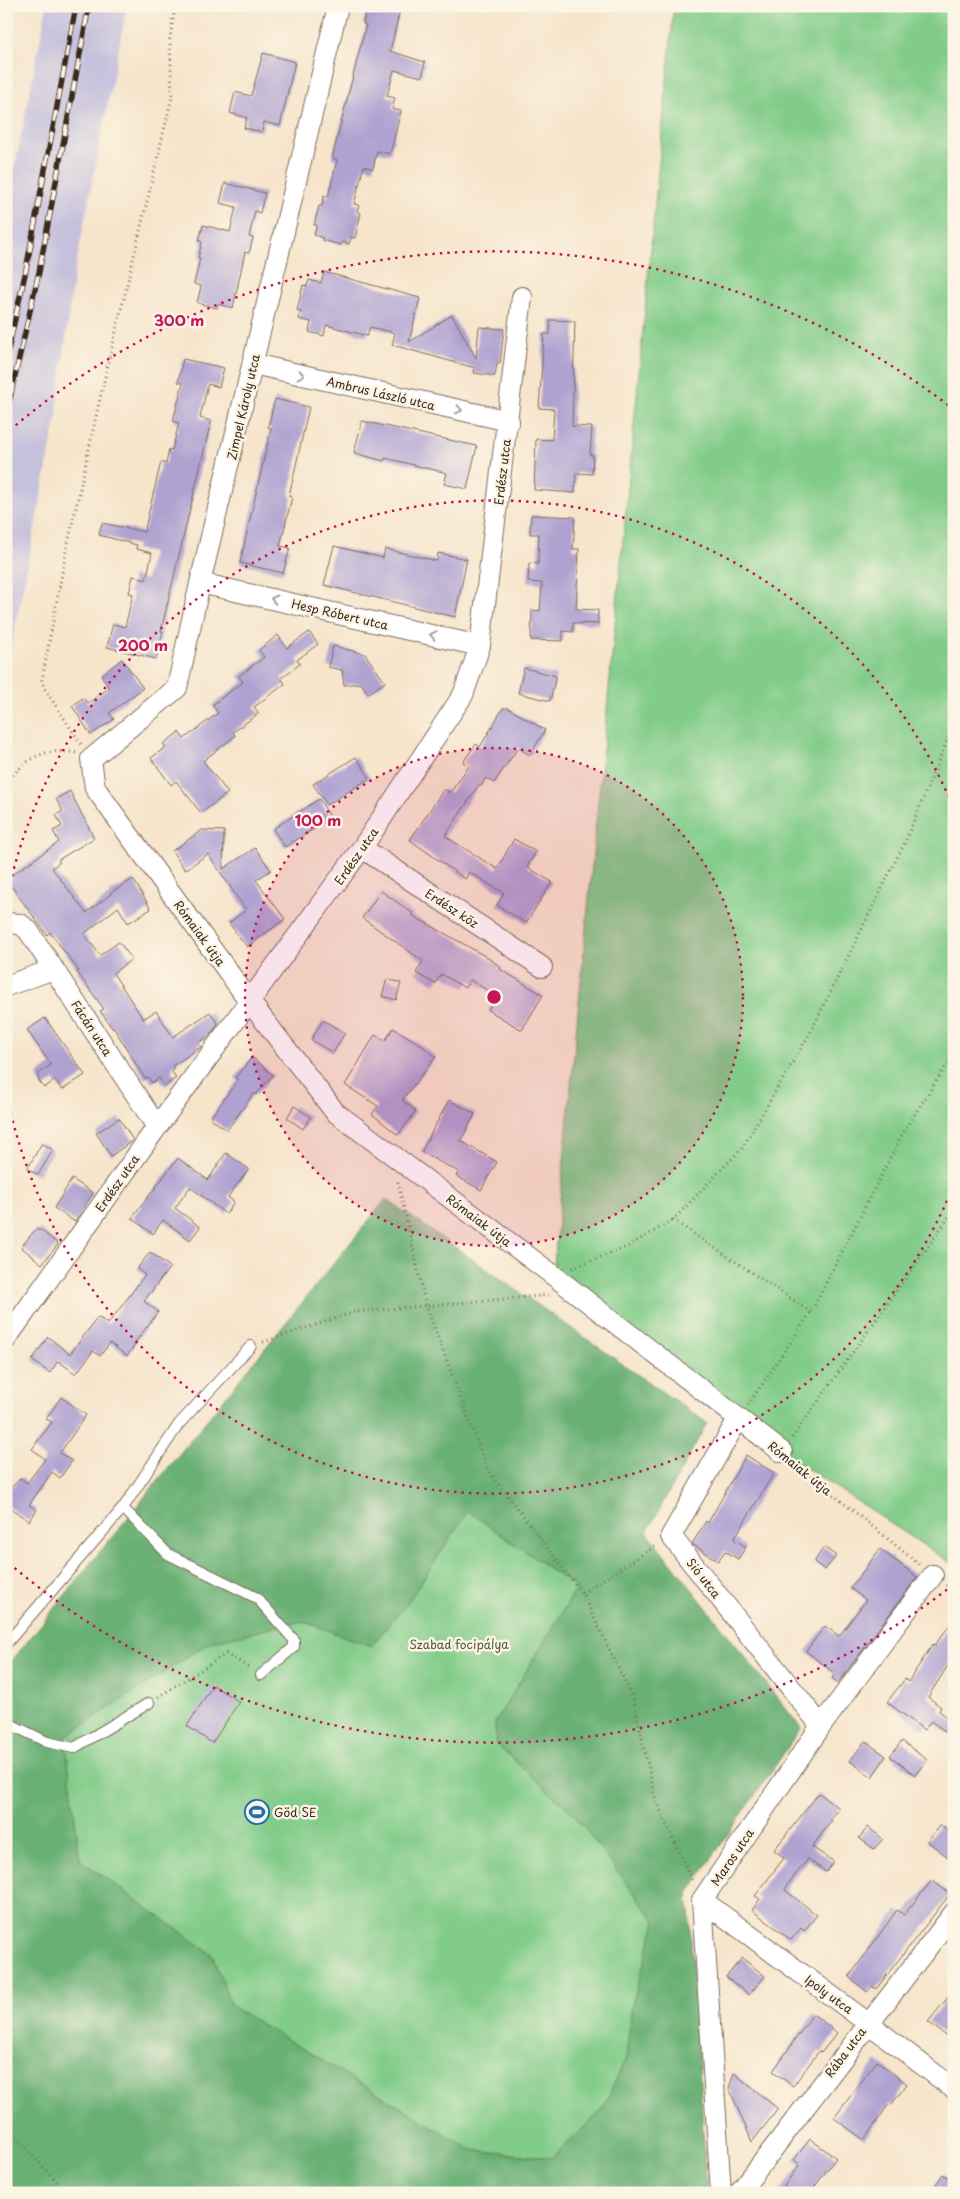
<svg xmlns="http://www.w3.org/2000/svg" width="960" height="2199" font-family="'Playpen Sans',sans-serif">
<style>
.industrial{fill:#c5c0db}
.green{fill:#82cc89;stroke:#5e7b54}
.forest{fill:#69b075;stroke:#526d4a;fill-rule:evenodd}
.building{fill:#afa2d1}
.lines{fill:none;stroke-linecap:round;stroke-linejoin:round}
.service-casing{stroke:#7c6b5b;stroke-width:12}
.minor-casing{stroke:#7c6b5b;stroke-width:22}
.path{stroke:#7c6b5b;stroke-width:3;stroke-dasharray:1 4;stroke-linecap:butt}
.service{stroke:#fff;stroke-width:10}
.minor{stroke:#fff;stroke-width:20}
.rail-casing{stroke:#3b2a1e;stroke-width:5.5}
.rail{stroke:#fcf5e5;stroke-width:4;stroke-dasharray:11;stroke-linecap:butt}
.oneway{stroke:#a79f9a}
.ring{fill:none;stroke:#c2185b;stroke-width:2.5;stroke-dasharray:2.5 5}
.labels{text-anchor:middle;dominant-baseline:central;stroke-width:5;stroke-linejoin:round;paint-order:stroke}
.street-label{font-size:12px;fill:#3b2a1e;stroke:#fcf5e5}
.park-label{font-size:12px;fill:#505b3e;stroke:#fcf5e5}
.poi-label{font-size:12px;fill:#3b2a1e;stroke:#fcf5e5;text-anchor:start}
.centre{fill:#c2185b;stroke:#fcf5e5;stroke-width:2.5}
.ring-label{font-size:15px;text-anchor:middle;font-weight:bold;fill:#c2185b;stroke:#fcf5e5;stroke-width:5;stroke-linejoin:round;paint-order:stroke}
</style>
<rect width="100%" height="100%" fill="#fcf5e5"/>
<filter id="ink" filterUnits="userSpaceOnUse"><feTurbulence type="fractalNoise" baseFrequency=".02" numOctaves="2"/><feDisplacementMap in="SourceGraphic" scale="10" xChannelSelector="R" yChannelSelector="G"/><feConvolveMatrix kernelMatrix="1 2 1 2 8 2 1 2 1" color-interpolation-filters="sRGB"/></filter>
<filter id="wash" filterUnits="userSpaceOnUse"><feTurbulence type="fractalNoise" baseFrequency=".0096" numOctaves="4" result="noise"/><feDisplacementMap in="SourceGraphic" scale="20" xChannelSelector="R" yChannelSelector="G"/><feGaussianBlur stdDeviation="1.12" result="paint"/><feColorMatrix in="noise" values="0 0 0 0 0 0 0 0 0 0 0 0 0 0 0 0 0 1.4 0 .05"/><feComposite in="paint" operator="in"/></filter>
<g filter="url(#wash)">
<rect width="100%" height="100%" fill="#f6e4cb"/>
<path class="industrial" d="M47,6H127L73,279L56,421L6,674V212Z"/>
<path class="green" d="M674,6H954V1565L782,1452L553,1275Z
M468,1511L577,1588L495,1722L496,1744L575,1815L656,1922L632,2005L626,2058L601,2112L551,2158L472,2150L231,2006L211,1954L80,1860L65,1737L210,1642L302,1621L371,1646L408,1602Z"/>
<path class="forest" d="M386,1199L707,1423L647,1532L801,1728L688,1893L707,2193H6V1668ZM468,1511L577,1588L495,1723L496,1744L575,1815L656,1922L632,2005L626,2058L601,2112L551,2158L472,2150L231,2006L212,1954L80,1860L65,1737L210,1642L302,1621L371,1646L408,1602Z"/>
<g id="blocks">
<path class="building" d="M367,6H401L390,51L425,62L422,77L394,70L387,96L395,98L392,109L401,111L390,154L377,151L373,169L364,166L354,204L359,205L357,212L361,213L355,238L351,237L349,244L342,242L341,245L322,240L323,238L314,235L317,225H314L319,206H322L324,196L328,197L337,160L332,158L366,25L363,24Z
M263,53L295,62L280,126L264,122L262,132L244,128L247,118L230,113L235,92L251,96Z
M225,183L265,193L260,213L255,211L249,237L253,238L249,253L245,252L233,308L218,304L217,308L197,303L201,286L194,284L200,258H198L202,242L199,241L203,225L230,232L236,207L220,203Z
M324,272L420,298L409,342L452,315L476,358L479,327L504,329L500,363H497L495,376L474,373L475,368L392,345L395,333L370,327L367,336L326,325L324,336L309,332L311,322L299,319L301,312L297,311L303,285L307,286L309,280L321,283Z
M550,320L575,321L572,426L592,427L590,455H593L592,474L576,473L575,493L534,490L536,439L552,440L554,409L539,408L544,334H550Z
M183,359L224,368L219,387L208,384L200,418L211,421L161,631H163L156,659L107,647L113,624L125,627L133,594L129,593L133,576L146,580L152,553L136,549L137,545L99,535L102,523L144,532L161,462L166,464L169,449L172,450L179,423L173,421L183,383L178,382Z
M275,399L309,407L289,496L292,497L280,546L290,548L283,573L240,563L271,428L268,427Z
M362,421L477,446L467,489L444,484L447,473L385,458L384,461L354,453Z
M531,515L575,517L573,549H579L576,609L598,610V624L573,623V632L563,631V641L531,640L532,610L540,611L542,583L528,582L529,563L538,564L539,534H530Z
M334,546L383,558L385,549L437,561L438,553L467,559L455,617L324,585Z
M309,632L318,644L297,660L300,664L281,678L285,684L254,707L259,713L233,732L235,736L203,761L228,793L201,813L176,781L171,785L151,758L166,747L163,744L179,732L184,739L218,713L212,705L243,682L239,676L264,657L259,650L278,635L287,648Z
M333,646L365,654L385,682L368,694L361,683L344,685L342,670L328,667Z
M122,659L143,688L109,713L114,719L91,735L72,706L83,698L88,703L109,688L101,675Z
M524,668L556,676L550,701L518,693Z
M503,708H508L545,730L530,755L518,748L494,783L486,778L481,786L479,785L445,836L497,869L514,839L536,852L527,867L552,882L526,923L497,905L504,893L469,872L465,879L410,840L444,789L450,793L469,766L463,762L476,744L480,747Z
M356,757L370,778L327,805L313,784Z
M70,791L94,838L58,860L60,862L52,868L86,913L111,894L110,893L133,879L151,909L128,923L118,907L84,934L100,955L119,942L132,959L113,973L143,1019L156,1011L173,1037L210,1012L218,1024L210,1035L198,1043L201,1047L172,1066L174,1068L171,1070L176,1078L165,1086L159,1078L152,1083L148,1077L145,1079L114,1028L113,1029L100,1011L104,1009L77,972L79,971L50,932L47,935L6,879L59,842L53,831L62,826L56,815L63,811L56,799Z
M319,799L331,818L285,847L273,829Z
M202,830L224,831L223,869L255,848L271,870L256,880L285,919L247,947L229,923L246,910L208,854L185,870L172,851Z
M381,891L414,914L412,915L485,956L501,967L500,969L543,995L522,1030L488,1010L497,996L470,980L465,988L441,974L435,984L416,973L423,961L362,918Z
M387,979L401,983L396,1000L382,996Z
M45,1018L85,1075L62,1090L55,1080L44,1088L38,1079V1074L51,1065L27,1030Z
M323,1020L345,1033L333,1053L311,1040Z
M393,1028L420,1044L436,1057L402,1100L416,1111L398,1135L372,1114L378,1106L345,1085L375,1035L385,1041Z
M252,1057L273,1075L256,1095L254,1093L227,1130L210,1118L238,1080L235,1078Z
M449,1100L475,1114L461,1141L497,1162L481,1190L456,1176L459,1172L421,1152Z
M294,1106L311,1117L303,1129L287,1118Z
M119,1118L133,1140L111,1156L96,1133Z
M42,1143L53,1150L38,1175L27,1169Z
M226,1153L249,1169L228,1197L234,1202L226,1214L190,1187L175,1208L200,1227L190,1240L163,1220L153,1234L132,1218L178,1158L208,1180Z
M72,1179L93,1193L75,1222L54,1208Z
M35,1230H41L58,1244L42,1264L21,1247Z
M150,1252L170,1267L144,1301L158,1312L134,1344L135,1345L127,1356L110,1343L100,1356L93,1351L76,1374L58,1361L50,1373L32,1360L48,1337L70,1354L98,1317L108,1324L145,1275L137,1269Z
M61,1397L86,1415L60,1453L72,1461L60,1478L52,1472L29,1505L37,1510L29,1521L6,1505V1492L21,1478L27,1483L45,1459L32,1449L52,1422L46,1419Z
M746,1455L774,1473L734,1539L746,1547L738,1559L725,1551L718,1561L692,1544L706,1521L708,1523Z
M824,1547L836,1556L825,1570L814,1562Z
M880,1549L917,1577L838,1683L832,1678L835,1674L806,1651L825,1626L839,1636L866,1600L850,1588Z
M954,1619V1656L928,1697L941,1707L939,1711L954,1722V1738L931,1721L924,1730L887,1702L905,1679L908,1682L933,1644L935,1645Z
M213,1685L239,1702L212,1743L187,1726Z
M865,1741L886,1756L872,1777L850,1761Z
M902,1741L927,1760L915,1775L890,1756Z
M819,1793L839,1808L830,1819L832,1820L812,1847L834,1862L826,1872L808,1859L788,1884L785,1890L817,1915L804,1931L801,1928L791,1940L752,1910L760,1899L755,1896L784,1858L774,1850Z
M940,1825L954,1836V1862L927,1841Z
M868,1827L883,1839L874,1849L859,1838Z
M932,1880L950,1894L876,1989L872,1986L867,1992L849,1977L897,1910L904,1915Z
M742,1958L765,1976L749,1995L726,1977Z
M954,1990V2042L928,2022Z
M813,2014L837,2033L821,2053L819,2051L793,2086L773,2071Z
M877,2061L907,2084L891,2105L889,2104L864,2140L834,2118Z
M734,2073L778,2109L752,2142L729,2088Z
M810,2139L836,2158L810,2193H779L800,2164L794,2160Z
M943,2174L954,2182V2193H930Z"/>
</g>
</g>
<g filter="url(#ink)">
<use href="#blocks" fill-opacity="0" stroke="#7c6b5b" stroke-width="1"/>
<g class="lines">
<defs>
<path id="service" d="M123,1508L168,1554L257,1598L294,1640V1647L261,1675
M6,1644L123,1508L179,1424L251,1346
M6,1722L47,1742L74,1748L149,1703"/>
<path id="minor" d="M338,6L200,583L177,688L91,759L95,788L250,1002L335,1112L553,1275L782,1452
M253,364L509,421
M200,583L480,646
M362,848L542,967
M6,923L20,924L28,930L157,1127
M6,986L54,969
M6,1339L157,1127L362,848L463,695L480,646L522,297
M738,1419L671,1536L821,1726
M702,1900L868,2023L954,2089
M721,2193L702,1900L821,1726L933,1575
M739,2193L954,1913"/>
</defs>
<use href="#service" class="service-casing"/>
<use href="#minor" class="minor-casing"/>
<path class="path" d="M81,744L44,688L42,680L66,552L104,381L172,97L170,39L175,6
M6,783C27,758 43,747 76,753
M398,1182L426,1306L488,1470L582,1593L633,1698L656,1801L693,1882
M572,1268L627,1247L673,1220
M811,1312L673,1220L742,1148L810,1033L905,842L954,724
M263,1342L355,1312L551,1295
M748,1405L811,1312L905,1129L954,1054
M792,1438L954,1210
M794,1463L919,1564
M946,1585L954,1590
M582,1593L657,1545
M158,1697L226,1654L250,1668
M6,2126L67,2193"/>
<use href="#service" class="service"/>
<use href="#minor" class="minor"/>
<defs>
<path id="rail" d="M6,359L26,270L76,6
M6,415L39,272L89,6"/>
</defs>
<use href="#rail" class="rail-casing"/>
<use href="#rail" class="rail"/>
</g>
<defs><path id="oneway-chevron" d="M-2-3.5L2.5 0L-2 3.5" fill="none" stroke-width="1.6" stroke-linecap="round" stroke-linejoin="round" transform="scale(1.25)"/></defs>
<g class="oneway">
<use href="#oneway-chevron" transform="translate(301 375) rotate(13)"/>
<use href="#oneway-chevron" transform="translate(459 410) rotate(13)"/>
<use href="#oneway-chevron" transform="translate(274 599) rotate(-167)"/>
<use href="#oneway-chevron" transform="translate(433 635) rotate(-167)"/>
</g>
</g>
<circle cx="494" cy="997" r="249" fill="#c2185b" fill-opacity=".12"/>
<g class="ring">
<circle cx="494" cy="997" r="249"/>
<path d="M953 1187A497 497 0 0 1 7 1096M7 898A497 497 0 0 1 953 807"/>
<path d="M953 1585A746 746 0 0 1 10 1564M10 430A746 746 0 0 1 953 409"/>
</g>
<defs>
<symbol id="stadium-ring" viewBox="-11 -11 22 22"><circle r="9.5" fill="#fcf5e5" stroke="#1f6fb2" stroke-width="1.5"/><path d="M0-5a6.5 5 0 1 0 0 10a6.5 5 0 1 0 0-10ZM-3.5-1.8h7v3.6h-7Z" fill="#1f6fb2"/></symbol>
</defs>
<g fill-rule="evenodd">
<use href="#stadium-ring" x="243" y="1798" width="28" height="28"/>
</g>
<g class="labels">
<g class="street-label">
<text transform="translate(381 393) rotate(13)">Ambrus László utca</text>
<text transform="translate(243 407) rotate(-77)">Zimpel Károly utca</text>
<text transform="translate(502 472) rotate(-83)">Erdész utca</text>
<text transform="translate(340 614) rotate(13)">Hesp Róbert utca</text>
<text transform="translate(356 856) rotate(-55)">Erdész utca</text>
<text transform="translate(452 908) rotate(33)">Erdész köz</text>
<text transform="translate(200 933) rotate(54)">Rómaiak útja</text>
<text transform="translate(92 1028) rotate(57)">Fácán utca</text>
<text transform="translate(117 1183) rotate(-55)">Erdész utca</text>
<text transform="translate(479 1220) rotate(37)">Rómaiak útja</text>
<text transform="translate(800 1468) rotate(39)">Rómaiak útja</text>
<text transform="translate(704 1578) rotate(52)">Sió utca</text>
<text transform="translate(732 1857) rotate(-56)">Maros utca</text>
<text transform="translate(829 1994) rotate(36)">Ipoly utca</text>
<text transform="translate(845 2052) rotate(-53)">Rába utca</text>
</g>
<g class="park-label">
<text x="459" y="1644">Szabad focipálya</text>
</g>
<g class="poi-label">
<text x="274" y="1812">Göd SE</text>
</g>
</g>
<circle cx="494" cy="997" r="8" class="centre"/>
<g class="ring-label">
<text x="179" y="326">300 m</text>
<text x="143" y="651">200 m</text>
<text x="318" y="826">100 m</text>
</g>
<rect width="960" height="2199" fill="none" stroke="#fcf5e5" stroke-width="25"/>
</svg>
